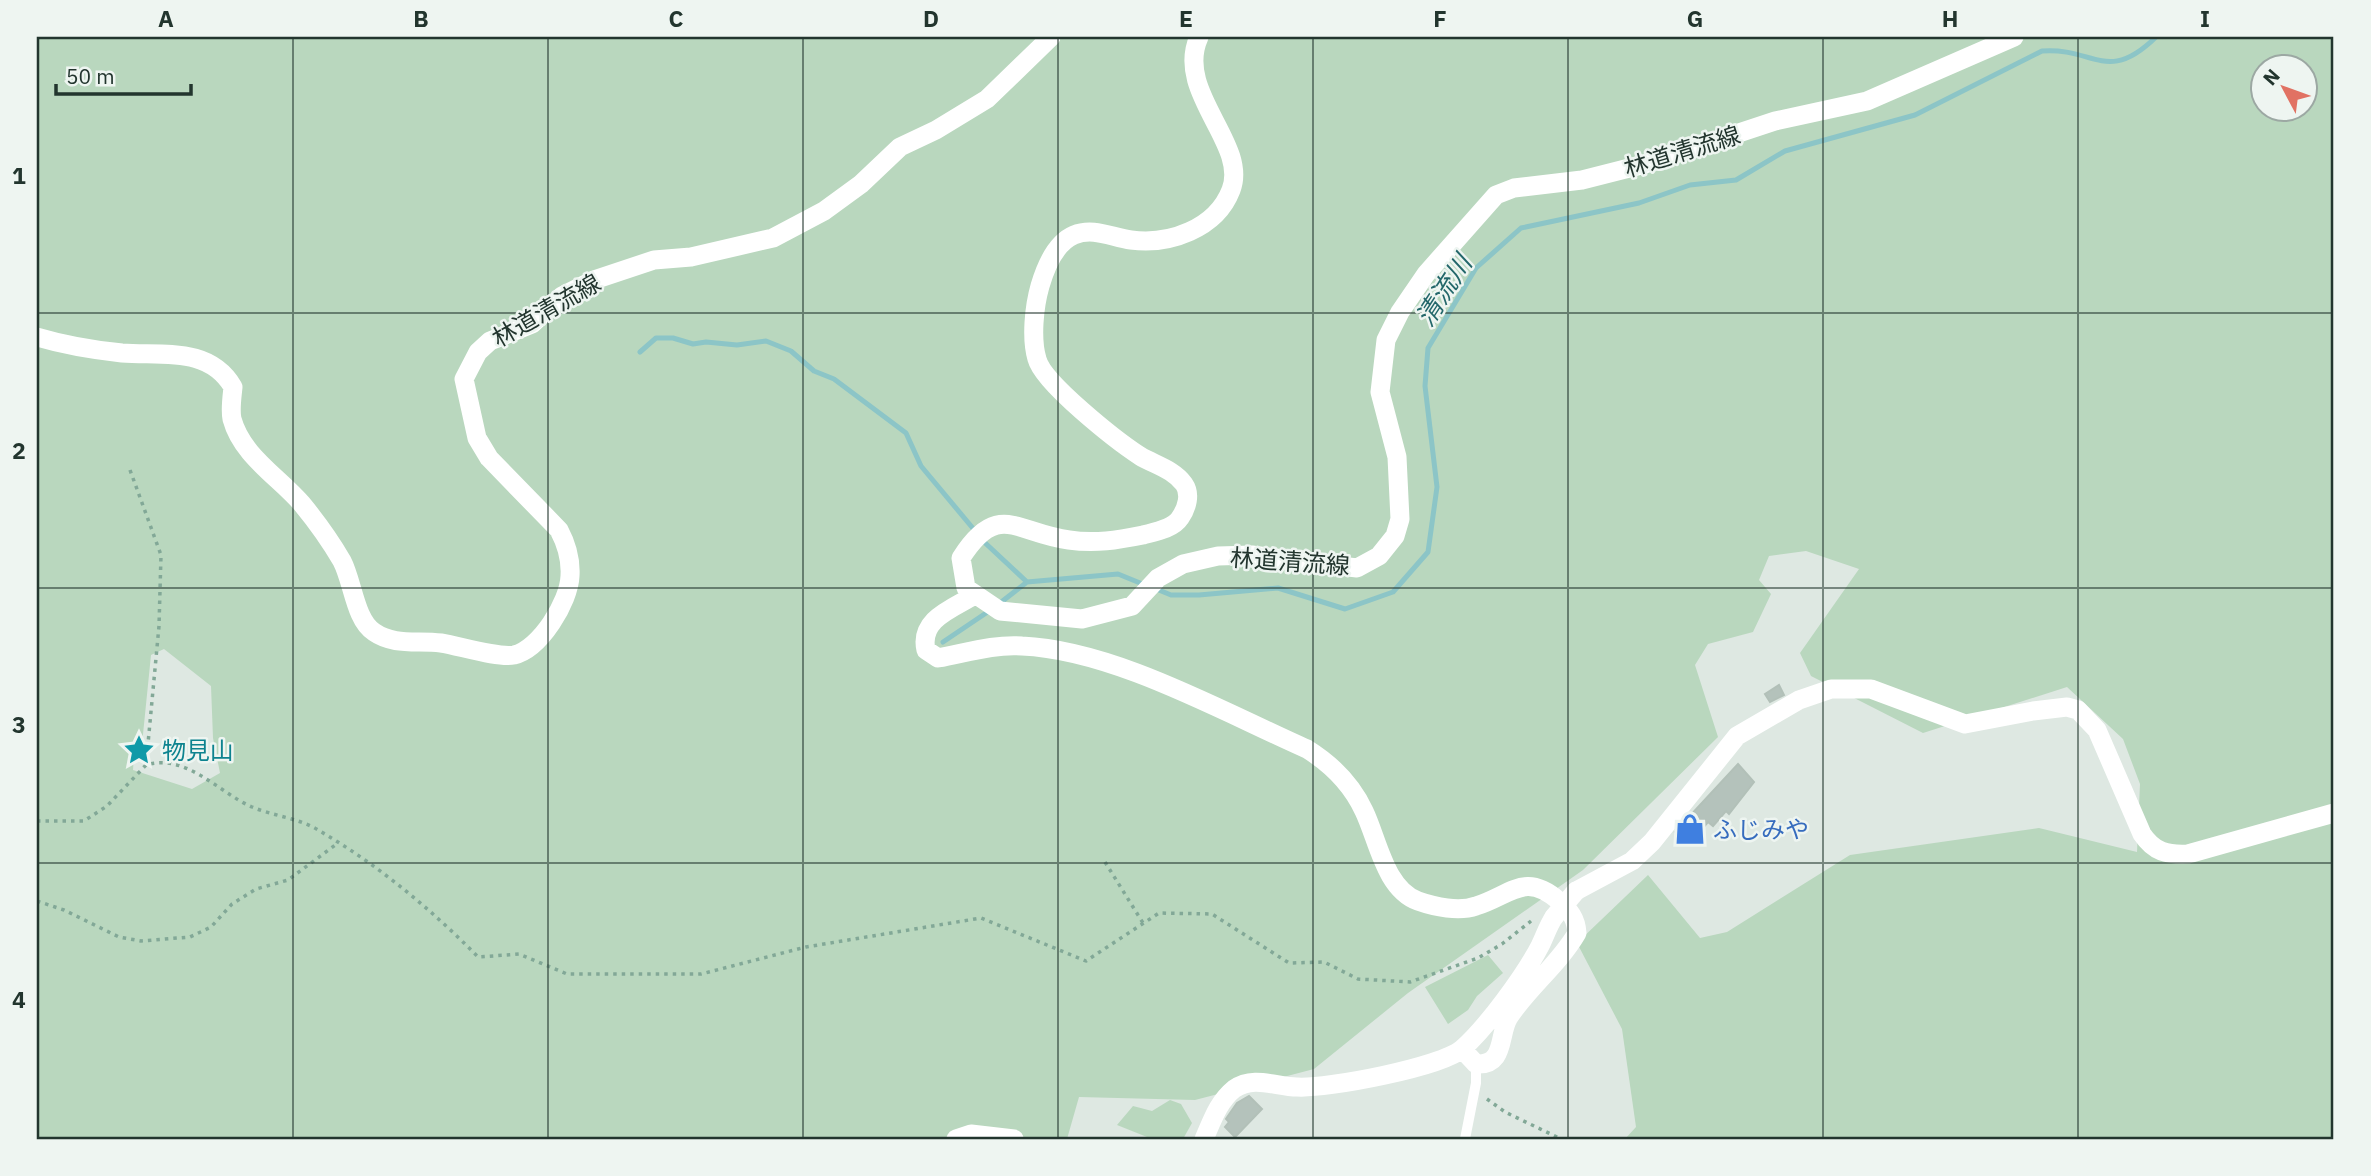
<svg xmlns="http://www.w3.org/2000/svg" width="2371" height="1176" font-family="'IBM Plex Sans','Noto Sans JP',sans-serif">
<style>
.green{fill:#b9d7be;fill-rule:evenodd}
.lines{fill:none;stroke-linecap:round;stroke-linejoin:round}
.stream{stroke:#8cc5c7;stroke-width:5}
.building{fill:#b4c2bb;stroke:#b2c0b8;stroke-width:2}
.path{stroke:#82a897;stroke-width:3.5;stroke-dasharray:3.5 5;stroke-linecap:butt}
.service{stroke:#fff;stroke-width:10}
.minor{stroke:#fff;stroke-width:19}
.minor-bridge{stroke:#fff;stroke-width:19}
.grid{fill:none;stroke:#22352e;stroke-width:2;stroke-opacity:0.55}
.labels{text-anchor:middle;dominant-baseline:central;stroke-width:5;stroke-linejoin:round;paint-order:stroke}
.street-label{font-size:24px;fill:#22352e;stroke:#eef5f1}
.culture-label{font-size:24px;fill:#0d838f;stroke:#eef5f1;text-anchor:start}
.shop-label{font-size:24px;fill:#366cbe;stroke:#eef5f1;text-anchor:start}
.water-label{font-size:26px;font-style:italic;fill:#23676a;stroke:#eef5f1}
.neatline{fill:none;stroke:#22352e;stroke-width:2.5}
.grid-label{font-size:23px;text-anchor:middle;font-weight:bold;fill:#22352e}
</style>
<rect width="100%" height="100%" fill="#dee8e2"/>
<path class="green" d="M37,37H2334V1139H1625L1636,1127L1622,1029L1577,943L1648,875L1700,938L1727,932L1850,855L2039,828L2137,852L2140,784L2123,739L2067,687L1923,733L1811,676L1800,653L1859,569L1806,551L1769,556L1759,580L1771,594L1753,632L1708,644L1695,665L1718,737L1583,870L1408,993L1314,1069L1195,1100L1079,1097L1067,1139H37ZM2262,66H2304V108H2262ZM164,649L211,686L213,738L220,773L192,789L133,770L134,755L141,754L151,655Z
M1488,955L1503,973L1477,996L1468,1010L1448,1024L1425,987Z
M1170,1100L1181,1104L1192,1123L1183,1139H1152L1117,1125L1133,1106L1152,1111Z"/>
<g class="lines">
<path class="stream" d="M640,352L656,338H673L693,344L706,342L737,345L766,341L791,351L814,371L834,379L906,433L921,466L976,532
M982,540L1027,582
M1027,582L1118,574L1145,585
M1154,588L1171,595H1199L1278,588L1345,609L1393,592L1428,552L1437,487L1425,386L1428,348L1476,268L1521,228L1639,203L1690,185L1736,180L1785,151L1915,115L2042,51C2094,47 2107,85 2156,37
M1000,603L1027,582
M943,642L992,609"/>
</g>
<path class="building" d="M1779,685L1784,695L1770,702L1765,694Z
M1738,764L1754,782L1729,814L1726,811L1713,826L1708,822L1689,844L1675,832Z
M1249,1096L1262,1109L1235,1137L1225,1127L1229,1122L1226,1119L1237,1103Z"/>
<g class="lines">
<path class="path" d="M130,470L161,555L159,626L146,765C186,753 218,792 252,807C273,816 299,818 318,830C377,864 431,909 478,957L519,954L567,974H701L806,947L981,918L1086,961L1159,913L1212,914L1289,963L1324,962L1358,979L1410,982L1478,958L1502,944L1531,921
M37,821H84L107,806L146,765
M1105,862L1143,923
M37,901L64,910L119,937L141,941L190,937L211,927L232,904L256,889L288,880L338,843
M1487,1099L1505,1112L1561,1139"/>
<path class="service" d="M1465,1139L1476,1083V1064"/>
<path class="minor" d="M1199,37C1174,92 1249,144 1231,190C1216,229 1169,245 1131,240C1111,237 1093,227 1074,235C1055,243 1045,269 1040,286C1034,307 1031,339 1037,359C1043,383 1117,441 1140,456C1155,465 1173,469 1184,484C1191,494 1187,508 1180,518C1173,529 1154,532 1143,535C1118,540 1095,544 1069,540C1016,533 998,500 961,558L966,588L1000,611L1082,619L1132,606L1158,578L1183,564L1218,556L1252,555L1357,568L1379,556L1395,536L1400,519L1397,457L1380,392L1386,340L1400,312L1426,274L1496,195L1514,188L1582,180L1645,164L1775,121L1867,101L2014,37
M37,337C64,345 93,350 122,353C162,356 209,346 233,387C232,397 230,410 232,419C242,456 279,477 302,504C316,521 331,542 342,561C353,582 355,620 374,632C394,646 417,640 441,643C460,646 497,658 514,655C540,649 569,602 570,576C571,560 567,545 559,530L489,458L477,438L464,379L478,352L490,341L532,324L562,296L594,280L654,260L691,257L773,238L824,211L861,184L900,147L936,130L987,99L1051,37
M973,596C951,609 919,620 926,650L938,658C966,653 993,644 1022,646C1114,650 1223,712 1307,749C1331,764 1352,785 1364,811C1378,840 1385,889 1418,901C1435,907 1459,912 1476,906C1511,895 1525,871 1559,901C1570,911 1576,918 1577,933C1559,964 1529,987 1509,1017C1498,1034 1506,1066 1476,1064L1462,1049
M1576,891L1632,861L1652,842L1737,736L1799,700L1831,689H1871L1965,724L2033,711L2067,707L2078,710L2097,730L2142,834C2154,852 2167,855 2188,854L2334,813
M956,1139L971,1134L1014,1139
M1204,1139C1212,1121 1218,1102 1234,1089C1254,1075 1276,1087 1297,1087C1327,1089 1441,1067 1462,1049C1487,1027 1525,975 1540,946C1545,936 1548,926 1554,917"/>
<path class="minor-bridge" d="M1554,917L1576,891"/>
</g>
<path class="grid" d="M293,37V1139M548,37V1139M803,37V1139M1058,37V1139M1313,37V1139M1568,37V1139M1823,37V1139M2078,37V1139M37,313H2334M37,588H2334M37,863H2334"/>
<defs>
<symbol id="sight-bare" viewBox="-9 -9 18 18"><path d="M0-6L1.8-2.2L6-1.7L2.9 1.2L3.7 5.4L0 3.3L-3.7 5.4L-2.9 1.2L-6-1.7L-1.8-2.2Z" fill="#0f9aa8" stroke="#eef5f1" stroke-width="2.5" paint-order="stroke"/></symbol>
<symbol id="shop-bare" viewBox="-9 -9 18 18"><path d="M-5-2.5h2.3a2.7 3.5 0 0 1 5.4 0H5L5.5 6h-11ZM-1.5-2.5h3a1.5 2.3 0 0 0-3 0Z" fill="#3f7fe0" stroke="#eef5f1" stroke-width="2.5" paint-order="stroke"/></symbol>
</defs>
<g fill-rule="evenodd">
<use href="#sight-bare" x="117" y="728" width="44" height="44"/>
<use href="#shop-bare" x="1668" y="807" width="44" height="44"/>
</g>
<g class="labels">
<g class="street-label">
<text transform="translate(1682 151) rotate(-17)">林道清流線</text>
<text transform="translate(546 310) rotate(-30)">林道清流線</text>
<text transform="translate(1290 561) rotate(4)">林道清流線</text>
</g>
<g class="culture-label">
<text x="162" y="750">物見山</text>
</g>
<g class="shop-label">
<text x="1713" y="829">ふじみや</text>
</g>
<g class="water-label">
<text transform="translate(1443 290) rotate(-57)">清流川</text>
</g>
</g>
<rect width="2371" height="1176" fill="none" stroke="#eef5f1" stroke-width="77"/>
<g transform="translate(2284 88) rotate(311)"><circle r="33" fill="#eef5f1" stroke="#9ca8a3" stroke-width="2"/>
<path d="M0-5L12 26L0 18L-12 26Z" fill="#e17263"/>
<text y="-10" font-size="19" font-weight="bold" text-anchor="middle" fill="#22352e">N</text>
</g>
<path d="M56 84v10h135v-10" fill="none" stroke="#22352e" stroke-width="3.5"/>
<text x="66" y="84" font-size="21" fill="#22352e" stroke="#eef5f1" stroke-width="5" paint-order="stroke">50 m</text>
<rect x="38" y="38" width="2294" height="1100" class="neatline"/>
<g class="grid-label">
<text x="166" y="27">A</text>
<text x="421" y="27">B</text>
<text x="676" y="27">C</text>
<text x="931" y="27">D</text>
<text x="1186" y="27">E</text>
<text x="1440" y="27">F</text>
<text x="1695" y="27">G</text>
<text x="1950" y="27">H</text>
<text x="2205" y="27">I</text>
<text x="19" y="184">1</text>
<text x="19" y="459">2</text>
<text x="19" y="733">3</text>
<text x="19" y="1008">4</text>
</g>
</svg>
